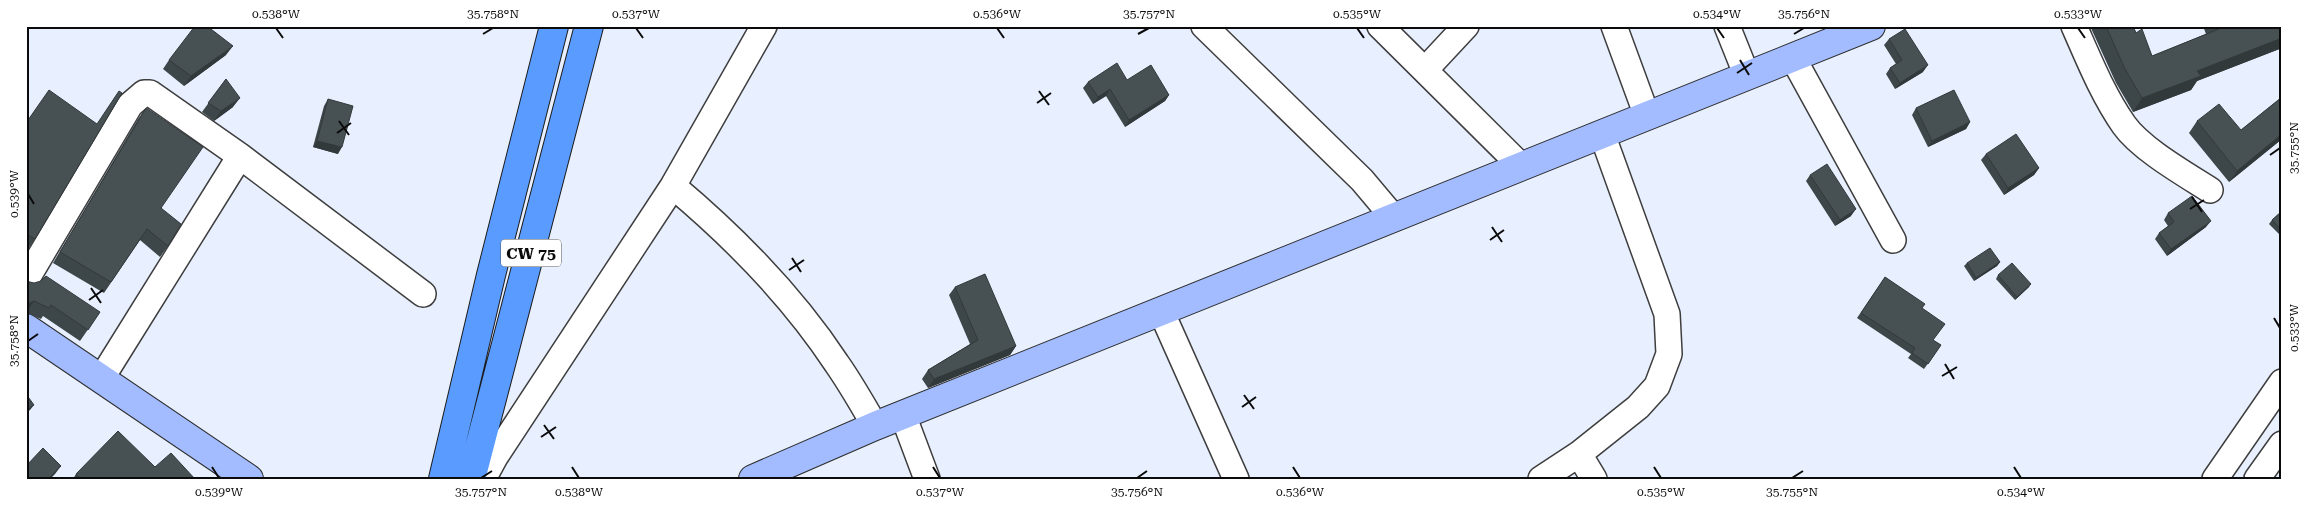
<svg xmlns="http://www.w3.org/2000/svg" width="2308" height="505" font-family="'Roboto Serif',serif">
<style>
.lines{fill:none;stroke-linecap:round;stroke-linejoin:round}
.street-casing{stroke:#3e3e3e;stroke-width:28}
.secondary-casing{stroke:#2d2d2d;stroke-width:30}
.primary-casing{stroke:#1c1c1c;stroke-width:30}
.street{stroke:#fff;stroke-width:25}
.secondary{stroke:#a3bcff;stroke-width:28}
.primary{stroke:#599bff;stroke-width:28}
.wall{fill:#3d4648}
.shaded-wall{fill:#32393b}
.building{fill:#475154;stroke:#32393b}
.ticks{fill:none;stroke:#0b0b0b;stroke-width:2}
.labels{text-anchor:middle;dominant-baseline:central;stroke-width:5;stroke-linejoin:round;paint-order:stroke}
.shield{fill:#fff;stroke:#545454;stroke-width:1}
.shield-label{font-size:16px;font-weight:bold;fill:#0b0b0b}
.neatline{fill:none;stroke:#0b0b0b;stroke-width:2}
.ticks-label{font-size:12px;text-anchor:middle;fill:#0b0b0b}
</style>
<rect width="100%" height="100%" fill="#e8f0ff"/>
<g class="lines">
<defs>
<path id="street" d="M1204,26L1362,180L1394,218
M1380,26L1521,166
M1614,26L1647,116
M1727,26L1747,76
M2074,26C2089,60 2103,95 2124,125C2141,149 2185,174 2210,190
M1793,58L1893,240
M1425,70L1466,26
M673,186C735,238 793,297 837,364C851,384 863,405 875,426
M26,280L130,105L144,93H150L240,156L423,294
M1161,311L1236,479
M101,379L240,156
M903,415L927,479
M1579,454L1594,479
M483,479L495,457L673,186L764,26
M1541,479L1579,454L1638,407L1657,386L1669,354L1667,314L1602,134
M2215,479L2282,382
M2257,479L2282,444"/>
<path id="secondary" d="M26,328L249,479
M753,479L875,426L1871,26"/>
<path id="primary" d="M443,479L491,275L554,26
M471,479L589,26"/>
</defs>
<use href="#street" class="street-casing"/>
<use href="#secondary" class="secondary-casing"/>
<use href="#primary" class="primary-casing"/>
<use href="#street" class="street"/>
<use href="#secondary" class="secondary"/>
<use href="#primary" class="primary"/>
</g>
<path class="wall" d="M2090,26H2133L2136,33L2152,56L2206,34L2203,26H2282V48L2197,81L2191,90L2133,112L2116,83Z
M1889,39L1923,72L1895,89L1886,74L1890,68L1896,64L1884,45Z
M226,55L184,86L163,69L169,60Z
M226,79L233,107L214,121L202,112Z
M1127,80L1169,95L1165,101L1125,127L1106,96L1093,104L1083,88L1088,82Z
M2282,97V139L2229,182L2189,133L2197,121L2241,130Z
M328,99L338,154L313,147L324,106Z
M146,108L168,246L160,257L140,240L104,293L53,263L138,119Z
M1916,108L1970,122L1966,129L1928,147L1912,115Z
M26,123L35,239L28,249L26,248Z
M1986,154L2039,168L2034,175L2004,195L1981,160Z
M1810,175L1851,216L1835,226L1806,181Z
M2282,211V237L2269,224L2272,220Z
M2168,213L2206,227L2167,256L2155,239L2159,233L2168,226L2164,220Z
M2000,262L1997,266L1974,281L1964,266L1967,263Z
M1998,275L2029,287L2015,300L1996,279Z
M1885,277L1922,308L1933,340L1941,345L1924,369L1908,358L1911,354L1857,318Z
M26,281L100,312L80,341L43,316L41,319L26,313Z
M955,287L1016,346L1010,355L928,388L922,379L928,370L970,344L949,295Z
M155,467L195,479H73L76,474Z"/>
<path class="shaded-wall" d="M2282,38V48L2197,81L2191,90L2133,112L2142,98L2197,71Z
M233,46L226,55L184,86L191,76Z
M1928,65L1923,72L1895,89L1900,83Z
M1110,89L1106,96L1093,104L1098,97Z
M1169,95L1165,101L1125,127L1129,120Z
M240,98L233,107L214,121L221,111Z
M1970,122L1966,129L1928,147L1932,141Z
M2282,134V139L2229,182L2237,171Z
M317,141L342,147L338,154L313,147Z
M2039,168L2034,175L2004,195L2008,188Z
M1856,209L1851,216L1835,226L1840,220Z
M2211,221L2206,227L2167,256L2171,249Z
M2000,262L1997,266L1974,281L1976,278Z
M2031,284L2029,287L2015,300L2017,297Z
M34,301L26,313V305Z
M1016,346L1010,355L928,388L934,379Z
M34,405L30,410L26,413V410Z
M61,466L55,474L50,479H48Z"/>
<path class="building" d="M195,26H207L233,46L191,76L169,60Z
M2106,26H2133L2136,33L2142,29L2152,56L2219,29L2218,26H2282V38L2197,71L2201,76L2142,98L2125,69Z
M1905,29L1928,65L1900,83L1890,68L1902,60L1889,39Z
M1117,63L1127,80L1151,65L1169,95L1129,120L1110,89L1098,97L1088,82Z
M226,79L240,98L221,111L208,103Z
M49,90L97,124L119,91L122,93L35,239L28,235L26,237V123Z
M1954,90L1970,122L1932,141L1916,108Z
M2282,97V134L2237,171L2197,121L2219,104L2241,130Z
M328,99L353,106L342,147L317,141Z
M146,108L203,147L161,208L181,224L168,246L147,229L111,282L60,252Z
M2016,134L2039,168L2008,188L1986,154Z
M1827,164L1856,209L1840,220L1810,175Z
M2192,196L2211,221L2171,249L2159,233L2174,222L2168,213Z
M2282,211V231L2272,220Z
M1990,248L2000,262L1976,278L1967,263Z
M2012,263L2031,284L2017,297L1998,275Z
M985,274L1016,346L934,379L928,370L978,340L955,287Z
M46,276L100,312L88,330L51,305L49,308L34,301L26,305V281L34,283L41,281Z
M1885,277L1925,304L1922,308L1945,324L1933,340L1941,345L1928,364L1912,353L1915,348L1861,313Z
M26,394L34,405L26,410Z
M118,431L155,467L171,453L195,479H81L76,474Z
M43,448L61,466L48,479H26V466Z"/>
<path class="ticks" d="M276,28L283,38M636,28L643,38M997,28L1004,38M1357,28L1364,38M1717,28L1724,38M2078,28L2085,38M483,34L493,28M1138,34L1149,28M1794,34L1804,28M1740,60L1749,75M1737,73L1752,63M1039,91L1049,105M1037,103L1051,93M339,121L349,135M337,133L351,123M2270,155L2280,148M28,194L34,204M2192,197L2202,212M2190,209L2204,200M1492,227L1502,242M1490,240L1504,230M792,258L801,272M789,270L804,260M91,288L101,303M89,300L103,290M2274,318L2280,328M28,341L38,334M1945,364L1954,379M1942,376L1957,367M1244,395L1254,409M1242,407L1256,397M544,425L554,439M541,437L556,427M212,467L219,478M572,467L579,478M933,467L940,478M1293,467L1300,478M1654,467L1661,478M2014,467L2021,478M481,478L492,471M1137,478L1147,471M1792,478L1803,471"/>
<g class="labels">
<rect class="shield" x="501" y="239.5" width="60" height="27" rx="4"/>
<g class="shield-label">
<text x="531" y="253">CW 75</text>
</g>
</g>
<rect width="2308" height="505" fill="none" stroke="#ffffff" stroke-width="55"/>
<rect x="28" y="28" width="2252" height="450" class="neatline"/>
<g class="ticks-label">
<text x="276" y="18">0.538°W</text>
<text x="493" y="18">35.758°N</text>
<text x="636" y="18">0.537°W</text>
<text x="997" y="18">0.536°W</text>
<text x="1149" y="18">35.757°N</text>
<text x="1357" y="18">0.535°W</text>
<text x="1717" y="18">0.534°W</text>
<text x="1804" y="18">35.756°N</text>
<text x="2078" y="18">0.533°W</text>
<text transform="translate(2294 148) rotate(-90)" y="4">35.755°N</text>
<text transform="translate(14 194) rotate(-90)" y="4">0.539°W</text>
<text transform="translate(2294 328) rotate(-90)" y="4">0.533°W</text>
<text transform="translate(14 341) rotate(-90)" y="4">35.758°N</text>
<text x="219" y="496">0.539°W</text>
<text x="481" y="496">35.757°N</text>
<text x="579" y="496">0.538°W</text>
<text x="940" y="496">0.537°W</text>
<text x="1137" y="496">35.756°N</text>
<text x="1300" y="496">0.536°W</text>
<text x="1661" y="496">0.535°W</text>
<text x="1792" y="496">35.755°N</text>
<text x="2021" y="496">0.534°W</text>
</g>
</svg>
